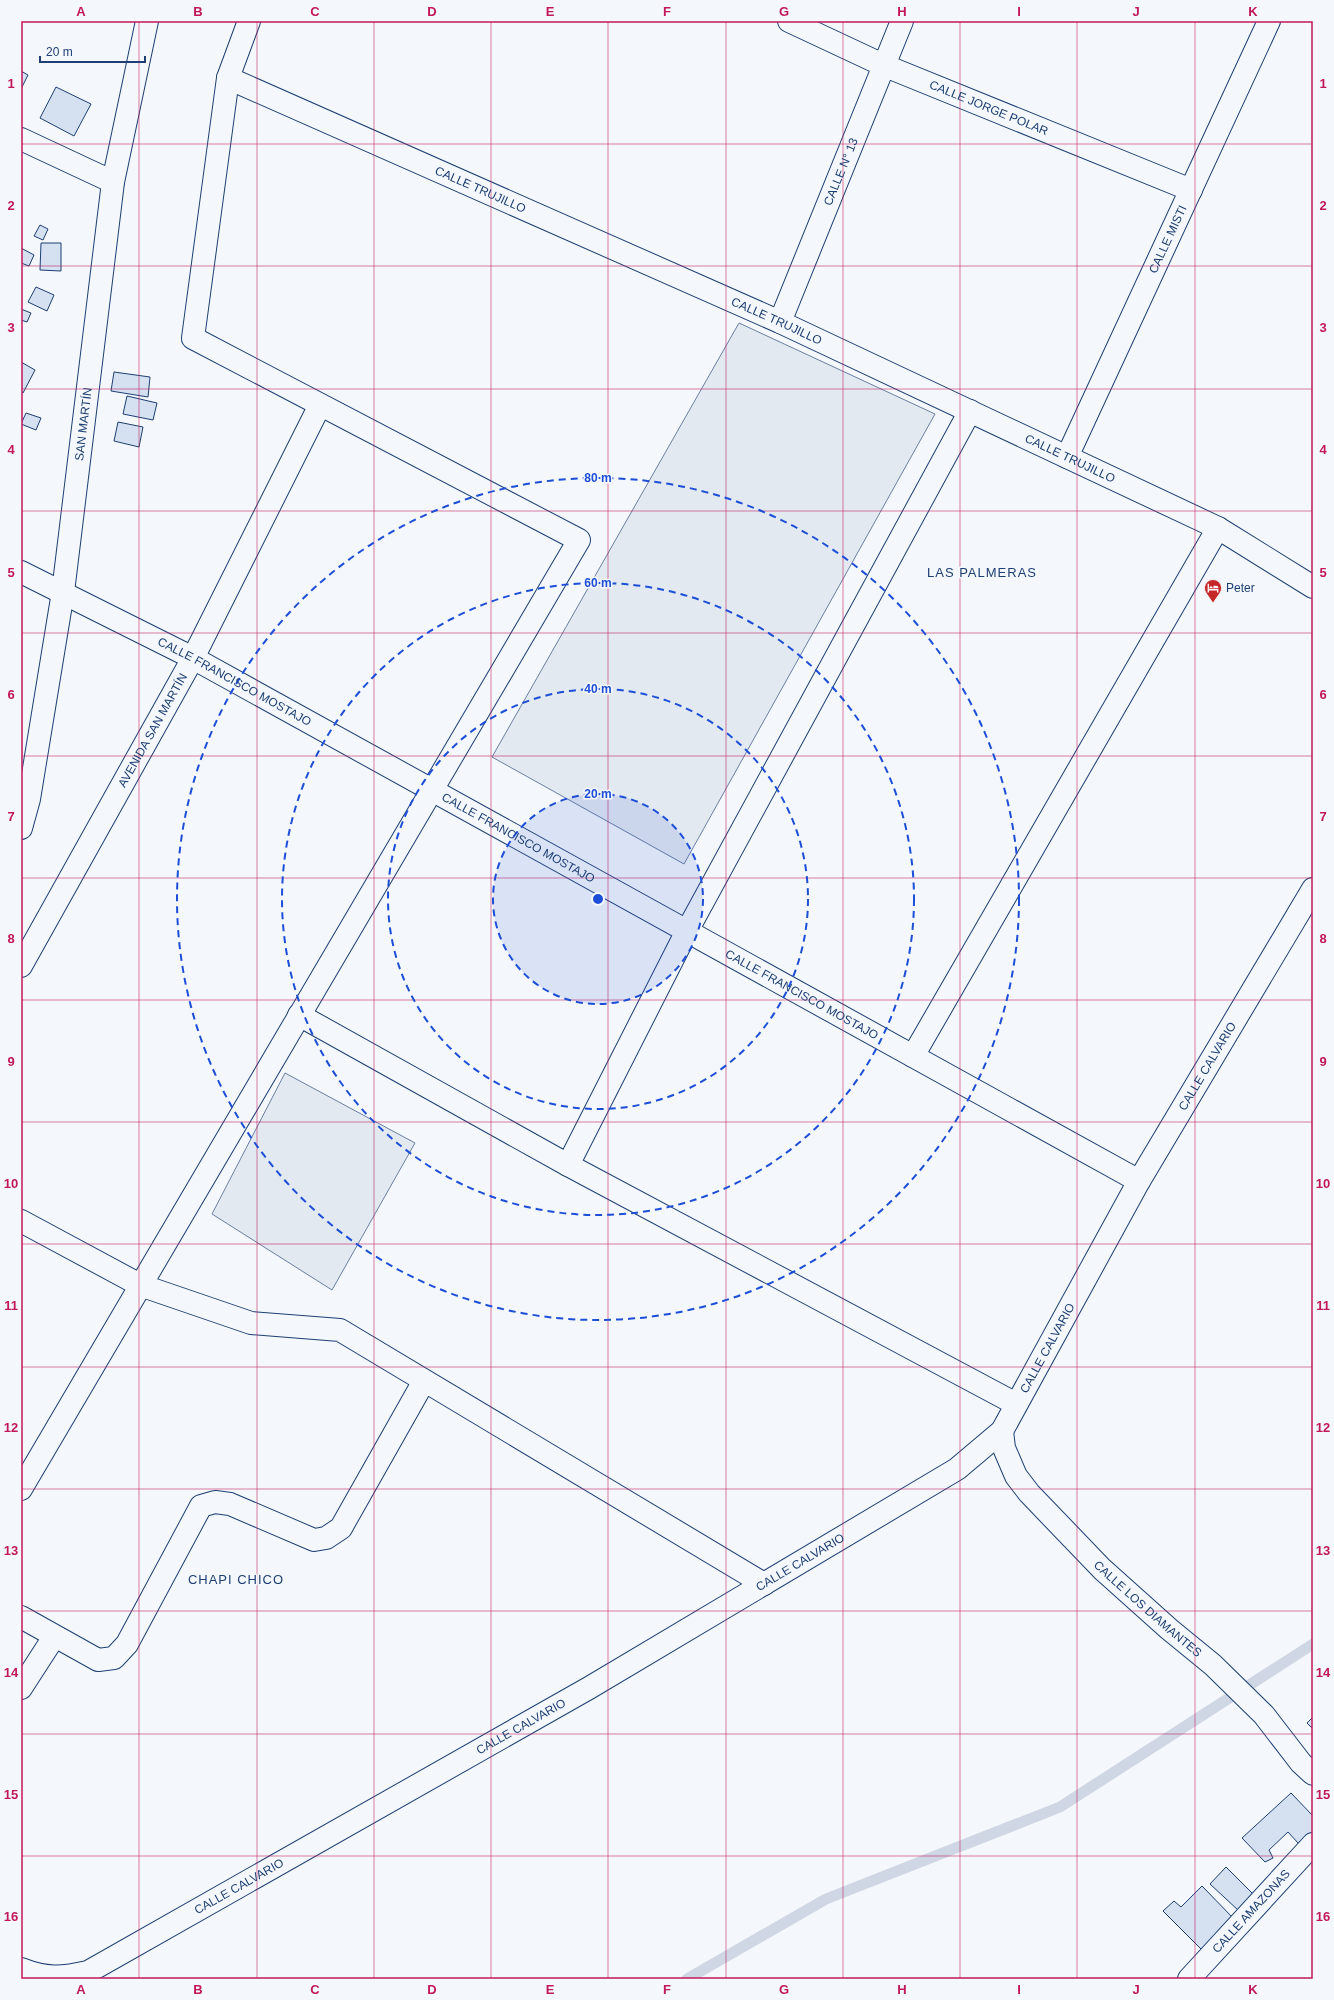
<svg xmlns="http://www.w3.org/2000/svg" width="1334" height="2000" font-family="Arial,sans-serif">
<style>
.green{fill:#e3e9f0;stroke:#687fa3}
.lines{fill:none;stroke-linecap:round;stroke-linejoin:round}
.stream{stroke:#cfd7e4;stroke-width:11}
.building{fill:#d5e0f0;stroke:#1d3f73}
.minor-casing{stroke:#1d3f73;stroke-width:24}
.minor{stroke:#f4f7fb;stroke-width:22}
.grid{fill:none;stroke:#c2185b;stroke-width:1;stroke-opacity:0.55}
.ring{fill:none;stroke:#1d4ed8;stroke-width:2;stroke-dasharray:7 5}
.labels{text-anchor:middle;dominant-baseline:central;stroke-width:3;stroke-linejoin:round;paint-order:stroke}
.street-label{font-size:12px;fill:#1d3f73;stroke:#f4f7fb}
.poi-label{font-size:12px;fill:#1d3f73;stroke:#f4f7fb;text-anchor:start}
.neighbourhood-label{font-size:13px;letter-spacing:1px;fill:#1d3f73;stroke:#f4f7fb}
.centre{fill:#1d4ed8;stroke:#f4f7fb;stroke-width:2}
.ring-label{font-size:12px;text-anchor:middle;font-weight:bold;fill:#1d4ed8;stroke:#f4f7fb;stroke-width:3;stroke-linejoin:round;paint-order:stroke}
.neatline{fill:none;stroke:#c2185b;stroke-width:1.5}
.grid-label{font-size:13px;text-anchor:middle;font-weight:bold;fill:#c2185b}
</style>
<rect width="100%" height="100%" fill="#f4f7fb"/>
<path class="green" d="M739,323L935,414L684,864L492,757Z
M285,1073L415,1143L332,1290L212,1214Z"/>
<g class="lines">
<path class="stream" d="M687,1979L826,1899L1060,1807L1313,1644"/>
</g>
<path class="building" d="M21,71L28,75L21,89Z
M56,87L91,104L74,136L40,118Z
M40,225L48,229L43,240L34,236Z
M41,243H61V271L40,270Z
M21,248L34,255L29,266L21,263Z
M36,287L54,295L47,311L28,302Z
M21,309L31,313L27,322L21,320Z
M21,362L35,370L23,393L21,392Z
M114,372L150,377L148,397L111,391Z
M127,396L157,403L153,420L123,414Z
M26,413L41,418L36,430L21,424Z
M118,422L143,427L139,447L114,441Z
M1313,1717V1729L1307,1723Z
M1291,1793L1313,1816V1832L1299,1844L1288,1832L1269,1850L1273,1858L1265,1862L1242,1838Z
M1226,1867L1254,1895L1239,1911L1210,1884Z
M1202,1886L1235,1920L1203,1951L1163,1911L1174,1901L1181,1907Z"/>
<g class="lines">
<defs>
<g id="minor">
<path id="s1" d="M789,21L883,65L1191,190"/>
<path id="s2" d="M228,78L780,322L1218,528L1313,587"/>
<path d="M21,139L113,182"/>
<path id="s3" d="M780,322L902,21"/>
<path id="s4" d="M1067,457L1269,21"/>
<path id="s5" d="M21,572L193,658L1139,1181"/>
<path id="s6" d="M21,828L29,799L63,592L113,182L147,21"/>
<path id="s7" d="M21,966L193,658L320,405"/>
<path d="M299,1015L568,1165L1016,1404"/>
<path d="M913,1056L1218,528"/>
<path d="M568,1165L687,931L970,411"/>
<path d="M21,1221L140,1285L251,1323L340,1330L764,1584"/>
<path id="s8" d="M1002,1431L1004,1448L1016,1476L1029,1493L1102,1569L1169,1629L1213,1665L1264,1715L1301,1763L1313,1774"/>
<path d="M21,1489L579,540L193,338L228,78L249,21"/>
<path d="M21,1617L98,1660L114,1658L127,1644L201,1506L215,1502L230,1504L314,1540L326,1538L341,1528L424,1381"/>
<path d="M21,1688L54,1637"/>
<path id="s9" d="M21,1969C46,1979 62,1978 88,1972L589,1688L957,1469L1002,1431L1139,1181L1313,889"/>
<path id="s10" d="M1189,1979L1313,1844"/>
</g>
</defs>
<use href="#minor" class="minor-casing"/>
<use href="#minor" class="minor"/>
</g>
<path class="grid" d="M139,21V1979M257,21V1979M374,21V1979M491,21V1979M608,21V1979M726,21V1979M843,21V1979M960,21V1979M1077,21V1979M1195,21V1979M21,144H1313M21,266H1313M21,389H1313M21,511H1313M21,633H1313M21,756H1313M21,878H1313M21,1000H1313M21,1122H1313M21,1244H1313M21,1367H1313M21,1489H1313M21,1611H1313M21,1734H1313M21,1856H1313"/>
<circle cx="598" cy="899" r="105" fill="#1d4ed8" fill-opacity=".12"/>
<g class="ring">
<circle cx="598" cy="899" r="105"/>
<circle cx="598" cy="899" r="210"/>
<circle cx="598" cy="899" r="316"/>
<circle cx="598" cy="899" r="421"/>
</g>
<defs>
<symbol id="hotel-pin" viewBox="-11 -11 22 30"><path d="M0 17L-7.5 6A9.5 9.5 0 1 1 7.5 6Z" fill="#c62828" stroke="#f4f7fb"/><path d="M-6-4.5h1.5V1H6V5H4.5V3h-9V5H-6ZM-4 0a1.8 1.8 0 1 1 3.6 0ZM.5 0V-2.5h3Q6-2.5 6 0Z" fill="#fff"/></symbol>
</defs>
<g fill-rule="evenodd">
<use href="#hotel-pin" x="1203" y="578" width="20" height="27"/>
</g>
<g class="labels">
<g class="street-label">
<text stroke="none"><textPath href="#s1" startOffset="218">CALLE JORGE POLAR</textPath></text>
<text stroke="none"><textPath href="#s3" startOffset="162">CALLE N° 13</textPath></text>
<text stroke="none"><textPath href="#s2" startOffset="276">CALLE TRUJILLO</textPath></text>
<text stroke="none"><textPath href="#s4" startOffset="240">CALLE MISTI</textPath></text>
<text stroke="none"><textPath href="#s2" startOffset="600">CALLE TRUJILLO</textPath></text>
<text stroke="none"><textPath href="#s6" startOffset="409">SAN MARTÍN</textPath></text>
<text stroke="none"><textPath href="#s2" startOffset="924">CALLE TRUJILLO</textPath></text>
<text stroke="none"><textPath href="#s5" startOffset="240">CALLE FRANCISCO MOSTAJO</textPath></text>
<text stroke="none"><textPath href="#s7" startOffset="270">AVENIDA SAN MARTÍN</textPath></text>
<text stroke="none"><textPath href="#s5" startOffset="564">CALLE FRANCISCO MOSTAJO</textPath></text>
<text stroke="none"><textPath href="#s5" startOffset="888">CALLE FRANCISCO MOSTAJO</textPath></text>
<text stroke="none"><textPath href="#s9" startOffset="1550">CALLE CALVARIO</textPath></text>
<text stroke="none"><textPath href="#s9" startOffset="1226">CALLE CALVARIO</textPath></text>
<text stroke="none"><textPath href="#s9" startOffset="890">CALLE CALVARIO</textPath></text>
<text stroke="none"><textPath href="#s8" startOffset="235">CALLE LOS DIAMANTES</textPath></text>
<text stroke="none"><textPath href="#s9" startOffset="566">CALLE CALVARIO</textPath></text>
<text stroke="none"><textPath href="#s9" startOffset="242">CALLE CALVARIO</textPath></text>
<text stroke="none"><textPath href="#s10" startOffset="92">CALLE AMAZONAS</textPath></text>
</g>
<g class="poi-label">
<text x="1226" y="588">Peter</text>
</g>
<g class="neighbourhood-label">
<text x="982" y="572">LAS PALMERAS</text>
<text x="236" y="1579">CHAPI CHICO</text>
</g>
</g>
<circle cx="598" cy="899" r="6" class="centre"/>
<g class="ring-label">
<text x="598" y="482">80 m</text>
<text x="598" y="587">60 m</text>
<text x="598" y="693">40 m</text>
<text x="598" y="798">20 m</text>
</g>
<rect width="1334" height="2000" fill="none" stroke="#f4f7fb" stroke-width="44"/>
<path d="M40 56v6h105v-6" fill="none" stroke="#1d3f73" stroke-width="2"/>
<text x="46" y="56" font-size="12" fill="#1d3f73" stroke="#f4f7fb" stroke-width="3" paint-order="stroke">20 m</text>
<rect x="22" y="22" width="1290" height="1956" class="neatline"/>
<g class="grid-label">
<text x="81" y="16">A</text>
<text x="198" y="16">B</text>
<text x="315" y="16">C</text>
<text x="432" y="16">D</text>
<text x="550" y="16">E</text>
<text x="667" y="16">F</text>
<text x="784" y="16">G</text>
<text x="902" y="16">H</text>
<text x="1019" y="16">I</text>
<text x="1136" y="16">J</text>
<text x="1253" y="16">K</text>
<text x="11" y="88">1</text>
<text x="1323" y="88">1</text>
<text x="11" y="210">2</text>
<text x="1323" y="210">2</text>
<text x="11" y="332">3</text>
<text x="1323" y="332">3</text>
<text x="11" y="454">4</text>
<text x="1323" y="454">4</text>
<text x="11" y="577">5</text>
<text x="1323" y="577">5</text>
<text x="11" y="699">6</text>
<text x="1323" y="699">6</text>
<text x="11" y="821">7</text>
<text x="1323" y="821">7</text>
<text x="11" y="943">8</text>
<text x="1323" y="943">8</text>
<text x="11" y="1066">9</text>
<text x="1323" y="1066">9</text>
<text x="11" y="1188">10</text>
<text x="1323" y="1188">10</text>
<text x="11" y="1310">11</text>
<text x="1323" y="1310">11</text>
<text x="11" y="1432">12</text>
<text x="1323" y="1432">12</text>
<text x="11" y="1555">13</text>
<text x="1323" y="1555">13</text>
<text x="11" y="1677">14</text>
<text x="1323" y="1677">14</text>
<text x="11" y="1799">15</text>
<text x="1323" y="1799">15</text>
<text x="11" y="1921">16</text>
<text x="1323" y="1921">16</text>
<text x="81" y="1994">A</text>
<text x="198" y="1994">B</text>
<text x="315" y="1994">C</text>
<text x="432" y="1994">D</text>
<text x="550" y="1994">E</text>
<text x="667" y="1994">F</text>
<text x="784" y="1994">G</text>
<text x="902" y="1994">H</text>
<text x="1019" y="1994">I</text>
<text x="1136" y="1994">J</text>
<text x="1253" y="1994">K</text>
</g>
</svg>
